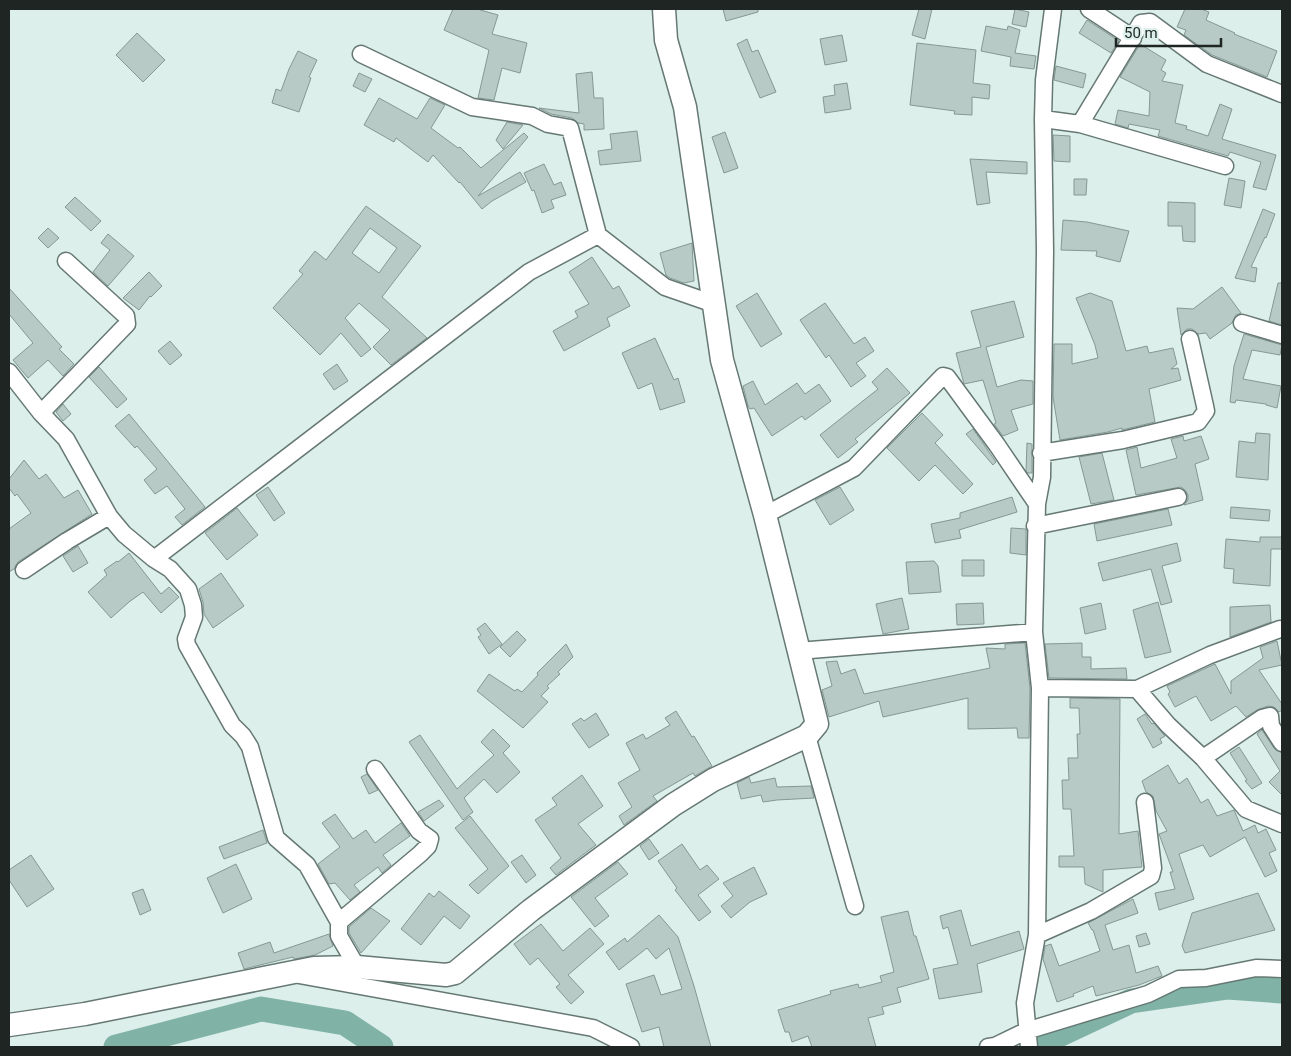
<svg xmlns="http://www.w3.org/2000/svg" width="1291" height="1056" font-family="Roboto,sans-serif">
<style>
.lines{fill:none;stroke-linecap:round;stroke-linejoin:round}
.river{stroke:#80b3a6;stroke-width:25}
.building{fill:#b7cac5;stroke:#869893;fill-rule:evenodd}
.street-casing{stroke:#667873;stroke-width:19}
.secondary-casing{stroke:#667873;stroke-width:25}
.street{stroke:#fff;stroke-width:16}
.secondary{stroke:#fff;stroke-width:22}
</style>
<rect width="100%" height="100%" fill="#dcefea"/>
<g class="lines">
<path class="river" d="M116,1047L261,1009L345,1023L381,1047
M1033,1047L1131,1001L1228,987L1282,991"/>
</g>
<path class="building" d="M453,9H477L498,15L492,34L527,43L520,73L502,68L494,100L478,98L489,50L444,30Z
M723,9H758V12L726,21Z
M919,9H932L925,39L912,35Z
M1015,9L1029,12L1026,27L1012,24Z
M1185,9H1201L1209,12L1206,20L1235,33L1234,34L1277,51L1267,77L1212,55L1184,35L1186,30L1177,27Z
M1087,20L1119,41L1111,53L1079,33Z
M986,26L1007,30L1008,26L1020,30L1015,53L1036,56L1034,69L1010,66L1011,57L981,51Z
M137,33L165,60L143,82L116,55Z
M842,35L847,61L825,65L820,39Z
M747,39L752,52L758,50L776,92L760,98L737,44Z
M917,43L976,50L973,83L990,85L989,99L972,97V115L954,114L955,111L910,105Z
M1140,44L1166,60L1161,70L1166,73L1162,81L1183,85L1175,123L1187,126L1186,129L1208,136L1220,104L1232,109L1222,139L1276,155L1266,190L1253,187L1261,162L1230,152L1228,156L1158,136L1160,130L1129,124L1128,128L1115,124L1118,110L1149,116L1150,92L1120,77Z
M298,51L317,60L309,77L311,78L299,112L272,103L276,89L281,91L289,69Z
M1056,66L1086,74L1083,88L1054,80Z
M592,72L594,98H603L604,129L584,130V124L578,123L572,118L551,114L539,108L579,113L576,74Z
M359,73L372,79L365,92L353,86Z
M847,83L851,109L825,113L823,97L835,95L834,85Z
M379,98L417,119L430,98L445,105L431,128L458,148L460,147L481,168L524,133L528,137L478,196L520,172L526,182L492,201L482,209L460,182L459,183L433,155L428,162L396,138L394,142L364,125Z
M507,122L523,125L503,149L496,140Z
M637,131L641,161L600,165L598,151L612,149L610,134Z
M725,132L738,168L724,173L712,137Z
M1053,135L1070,136V162L1054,161Z
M970,159L1027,162V174L986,172L990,203L977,205Z
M544,164L554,185L561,182L566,195L551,200L554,208L542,213L534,190L532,191L524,173Z
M1229,178L1245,181L1241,208L1224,205Z
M1074,179H1087L1086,195H1074Z
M75,197L101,221L91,231L65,207Z
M1168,202L1195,203V242L1183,241L1182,226H1168Z
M366,206L421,246L382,297L427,338L391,365L373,347L390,330L359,303L345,318L371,349L361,357L341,333L320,355L273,308L303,274L299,271L315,251L326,260ZM370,228L397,248L379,273L352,253Z
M1263,209L1275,214L1266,238L1265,237L1251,267L1257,268L1255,282L1235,278Z
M1063,220L1087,222L1129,231L1120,262L1096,256L1097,251L1061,250Z
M48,228L59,238L48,248L38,238Z
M108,234L134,256L108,286L93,272L110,250L101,243Z
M692,243L694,281L684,283L670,278L666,275L660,253Z
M592,257L613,289L619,286L630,306L607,318L610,326L564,351L553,331L578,317L575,311L589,304L569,272Z
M149,272L162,286L151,297L150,296L139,310L123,298Z
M1278,283H1282V325L1269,321Z
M1222,287L1241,313L1236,315L1232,323L1210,339L1206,333L1198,334L1192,329H1187L1181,335L1177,308L1193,309Z
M9,288L62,347L59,349L74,364L63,376L48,360L28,378L13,360L33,343L9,314Z
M757,293L782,334L761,347L736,306Z
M1090,293L1112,301L1126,351L1147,346L1149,353L1173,348L1177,364L1171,369L1178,368L1181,380L1149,389L1155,422L1122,430V428L1108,432L1060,440L1053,397L1054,344H1072V364L1098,358L1095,345L1076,298Z
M1014,301L1024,337L986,347L997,387L1021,380L1033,381V404L1011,410L1018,430L1003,436L994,424L996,423L983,380L964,384L956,353L981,347L971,311Z
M825,303L854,344L865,337L874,351L856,363L866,376L851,387L829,355L826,358L800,320Z
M1244,334L1282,345L1280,355L1252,350L1243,379L1281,386L1277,408L1266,405V404L1236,400L1235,403L1230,402L1234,366Z
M655,338L674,380L678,378L685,402L660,410L652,383L638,389L622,353Z
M170,341L182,355L170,365L158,351Z
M337,364L348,381L334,390L323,374Z
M99,367L127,399L117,408L89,377Z
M887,368L910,393L855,439L858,442L838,458L820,435L878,389L872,382Z
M753,381L765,405L797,383L805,394L819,384L831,401L805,420L802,416L772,436L754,408L750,409L748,406L743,386Z
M63,404L71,414L63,421L56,412Z
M922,413L943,435L935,443L973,484L963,494L935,465L919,481L887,448Z
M129,414L205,507L182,525L175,517L185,509L167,486L155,494L144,480L157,469L137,446L135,448L115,426Z
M973,429L996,462L993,465L966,434Z
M1256,433L1270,434L1268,480L1236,477L1239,441L1255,443Z
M1183,436L1184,441L1201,436L1209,459L1195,464L1203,500L1184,505L1188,500V495L1185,490L1181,487L1136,495L1126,450L1137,447L1141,468L1177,458L1171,439Z
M1027,443L1032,444V473H1028L1026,471Z
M1102,453L1114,500L1091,504L1079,457Z
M24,460L39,479L46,474L64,498L78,490L92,514L18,562L14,569L9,572V529L31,513L17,494L15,496L9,488V479Z
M268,487L285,513L274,521L256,495Z
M840,487L854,510L830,525L815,500Z
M1012,497L1017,512L959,530L961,538L935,543L931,524L960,518V513Z
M1231,507L1270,510L1269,521L1230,518Z
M237,508L258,535L227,560L205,533Z
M1168,509L1172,525L1097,541L1094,524Z
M1011,528L1026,529V555L1010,553Z
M1260,537H1282V549H1271L1270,586L1233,583L1234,569L1224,568L1226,539L1260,542Z
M1177,543L1181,561L1162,566L1172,602L1161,605L1151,569L1103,581L1098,563Z
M78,546L88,563L73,572L63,556Z
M129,553L161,594L169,587L179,597L161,613L143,592L129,602L111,618L88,592L107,575L104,570L117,561L118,562Z
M962,560H984V576H962Z
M934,561L938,566L941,592L909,594L906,562Z
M221,573L244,606L213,628L204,614L203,602L199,589Z
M902,598L909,629L883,634L876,604Z
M1158,602L1171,652L1145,658L1133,610Z
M983,603L984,624L957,625L956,604Z
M1101,603L1106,629L1085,634L1080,608Z
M1270,605L1271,622L1230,637V607Z
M485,623L502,644L489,654L478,637L481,635L477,629Z
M517,631L526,640L510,657L500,647Z
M1277,641L1282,665L1259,670L1282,704V710L1279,712L1274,707L1268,706L1257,710L1246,717L1236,706L1211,721L1196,696L1175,707L1168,694L1170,692L1167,686L1215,664L1231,694V681L1263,658L1260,647Z
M1025,643L1030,688L1029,738H1018L1017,728L968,729V698L883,717L879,701L829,717L822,690L832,686L826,662L837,661L841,674L855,669L864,694L990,668L986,648L1005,649V644Z
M1082,643V657H1091V669L1126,668L1127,679L1049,678L1045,644Z
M566,644L573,657L558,672L560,674L547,686L549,688L541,696L548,702L523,728L477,691L489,674L515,691L517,689L522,692L538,675L537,673Z
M1070,698L1120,699L1119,834L1138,831L1142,867L1103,870V892L1085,884L1084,867H1059V856H1074L1071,809H1063L1062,780H1069L1068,758H1078L1077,734H1080L1079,708H1070Z
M676,711L692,737L694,736L712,766L695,776L693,773L653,796L657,801L624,825L619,816L632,807L618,783L640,770L626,743L643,734L646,739L670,725L665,718Z
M596,713L609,735L589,748L572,724L581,718L584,721Z
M1145,714L1152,724L1154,723L1165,736L1160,739L1162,743L1153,748L1137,719Z
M493,729L510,746L503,753L520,772L497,793L484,779L464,798L473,812L463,820L409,742L420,735L457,789L494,755L481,742Z
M1262,730L1274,748L1282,753V795L1269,782L1280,771L1257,734Z
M1239,747L1262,783L1252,789L1245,781L1247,780L1230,753Z
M1168,765L1179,784L1187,778L1201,803L1208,799L1217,816L1234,810L1243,831L1255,825L1258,833L1266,829L1276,850L1269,853L1277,871L1265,877L1245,837L1210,857L1203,845L1179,854L1194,899L1159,910L1155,893L1175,889L1170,872H1173L1159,834L1167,831L1156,811L1153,796L1146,792L1142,781Z
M367,774L378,790L369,794L361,777Z
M582,775L603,806L578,824L596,845L556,875L550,868L561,858L535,820L557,805L552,798Z
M749,777L751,783L775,778L777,787L811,786L814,798L777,800L763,802L761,795L741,799L737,783Z
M439,800L444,806L424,821L418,812Z
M335,814L353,839L366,830L375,843L401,823L410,836L383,855L391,865L382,873L378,867L354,885L360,892L350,900L335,883L329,884L318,864L340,847L322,823Z
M470,816L509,866L478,894L469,885L488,869L455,828Z
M263,830L267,843L224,859L219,847Z
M649,839L659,853L649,860L640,846Z
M682,844L700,870L707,865L719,879L698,895L711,912L699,921L675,890L677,888L658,861Z
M31,855L54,889L27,907L9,880V870Z
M522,855L536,875L526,883L511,862Z
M618,862L628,874L595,898L609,916L595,927L571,897Z
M236,864L252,899L223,913L207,878Z
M754,867L767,894L750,902L731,918L721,906L733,896L723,883Z
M143,889L151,910L140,915L132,893Z
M439,891L470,916L460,929L444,916L421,945L401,929L429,893L434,897Z
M1258,893L1275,930L1185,953L1182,946L1192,913Z
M1133,899L1138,913L1105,925L1113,950L1129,945L1136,973L1158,966L1162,976L1139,985L1096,996L1093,986L1073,994L1074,996L1057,1002L1043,959L1045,946L1051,944L1059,966L1100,951L1093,930H1092L1088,923Z
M371,908L390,921L361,953L349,933V927Z
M961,910L971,946L1019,931L1024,949L977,964L982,992L939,999L933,969L958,964L948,927L943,929L940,916Z
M908,911L914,936H916L929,979L897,988L901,1002L882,1007L884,1014L868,1018L876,1047H812L808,1036L792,1042L789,1032H785L778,1010L831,994L830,991L858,984L859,988L882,982L880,976L894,972L881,917Z
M659,915L678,937L694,986L711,1047H664L659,1027L642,1032L626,984L654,975L661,995L682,989L669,948L656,959L647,948L619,970L606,952L625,938L627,942Z
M541,924L563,951L590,928L604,944L568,975L584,992L571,1004L556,987L560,984L538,958L530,965L514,944Z
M1146,933L1150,944L1139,947L1136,936Z
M329,934L333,946L315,955L294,959L293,957L244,969L238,953L270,942L274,953Z"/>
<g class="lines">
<defs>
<path id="street" d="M1053,9L1044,80L1043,119L1080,124L1141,23L1150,22L1207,64L1282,94
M1089,9L1133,38
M361,54L472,107L532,116L548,124L570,128L598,235
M1080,124L1225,166
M1242,323L1282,335
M9,372L41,413L66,439L109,516L124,534L154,559L170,569L188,589L193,605L194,617L186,639L187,645L232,725L243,736L250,747L276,838L307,865L339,922V936L357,967
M41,413L127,324L126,316L66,261
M1041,453L1123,440L1198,422L1206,411L1205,406L1190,339
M1037,504L1042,477L1045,251L1043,119
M765,515L854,468L943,376L947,377L997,445L1037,504L1034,632L1040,688L1037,935L1025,1003L1029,1047
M1035,526L1178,497
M154,559L529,272L598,235L665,287L714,304
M24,570L67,541L109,516
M798,651L1034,632
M1040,688L1137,689L1168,725L1203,758L1246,809L1282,824
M1137,689L1210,655L1280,629
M807,736L855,906
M1203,758L1262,718L1270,716L1271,726L1282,743
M339,922L420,854L428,846L430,839L419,831L375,769
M1037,935L1091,911L1151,876L1153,868L1145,802
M299,975L593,1028L631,1047
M988,1047L995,1046L1026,1031L1148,994L1179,979L1206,978L1256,968L1282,969"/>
<path id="secondary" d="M9,1025L85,1014L314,968L357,967L446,975L455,973L531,910L673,805L713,780L807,736L817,724L765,515L722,360L685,107L666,40L664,9"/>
</defs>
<use href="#street" class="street-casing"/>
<use href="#secondary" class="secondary-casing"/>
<use href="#street" class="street"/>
<use href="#secondary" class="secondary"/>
</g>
<rect width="1291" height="1056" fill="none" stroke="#1e2523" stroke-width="20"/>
<path d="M1116 38v8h105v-8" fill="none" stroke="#1e2523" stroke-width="2.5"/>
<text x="1124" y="38" font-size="15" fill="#1e2523" stroke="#dcefea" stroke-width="4" paint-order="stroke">50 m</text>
</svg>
